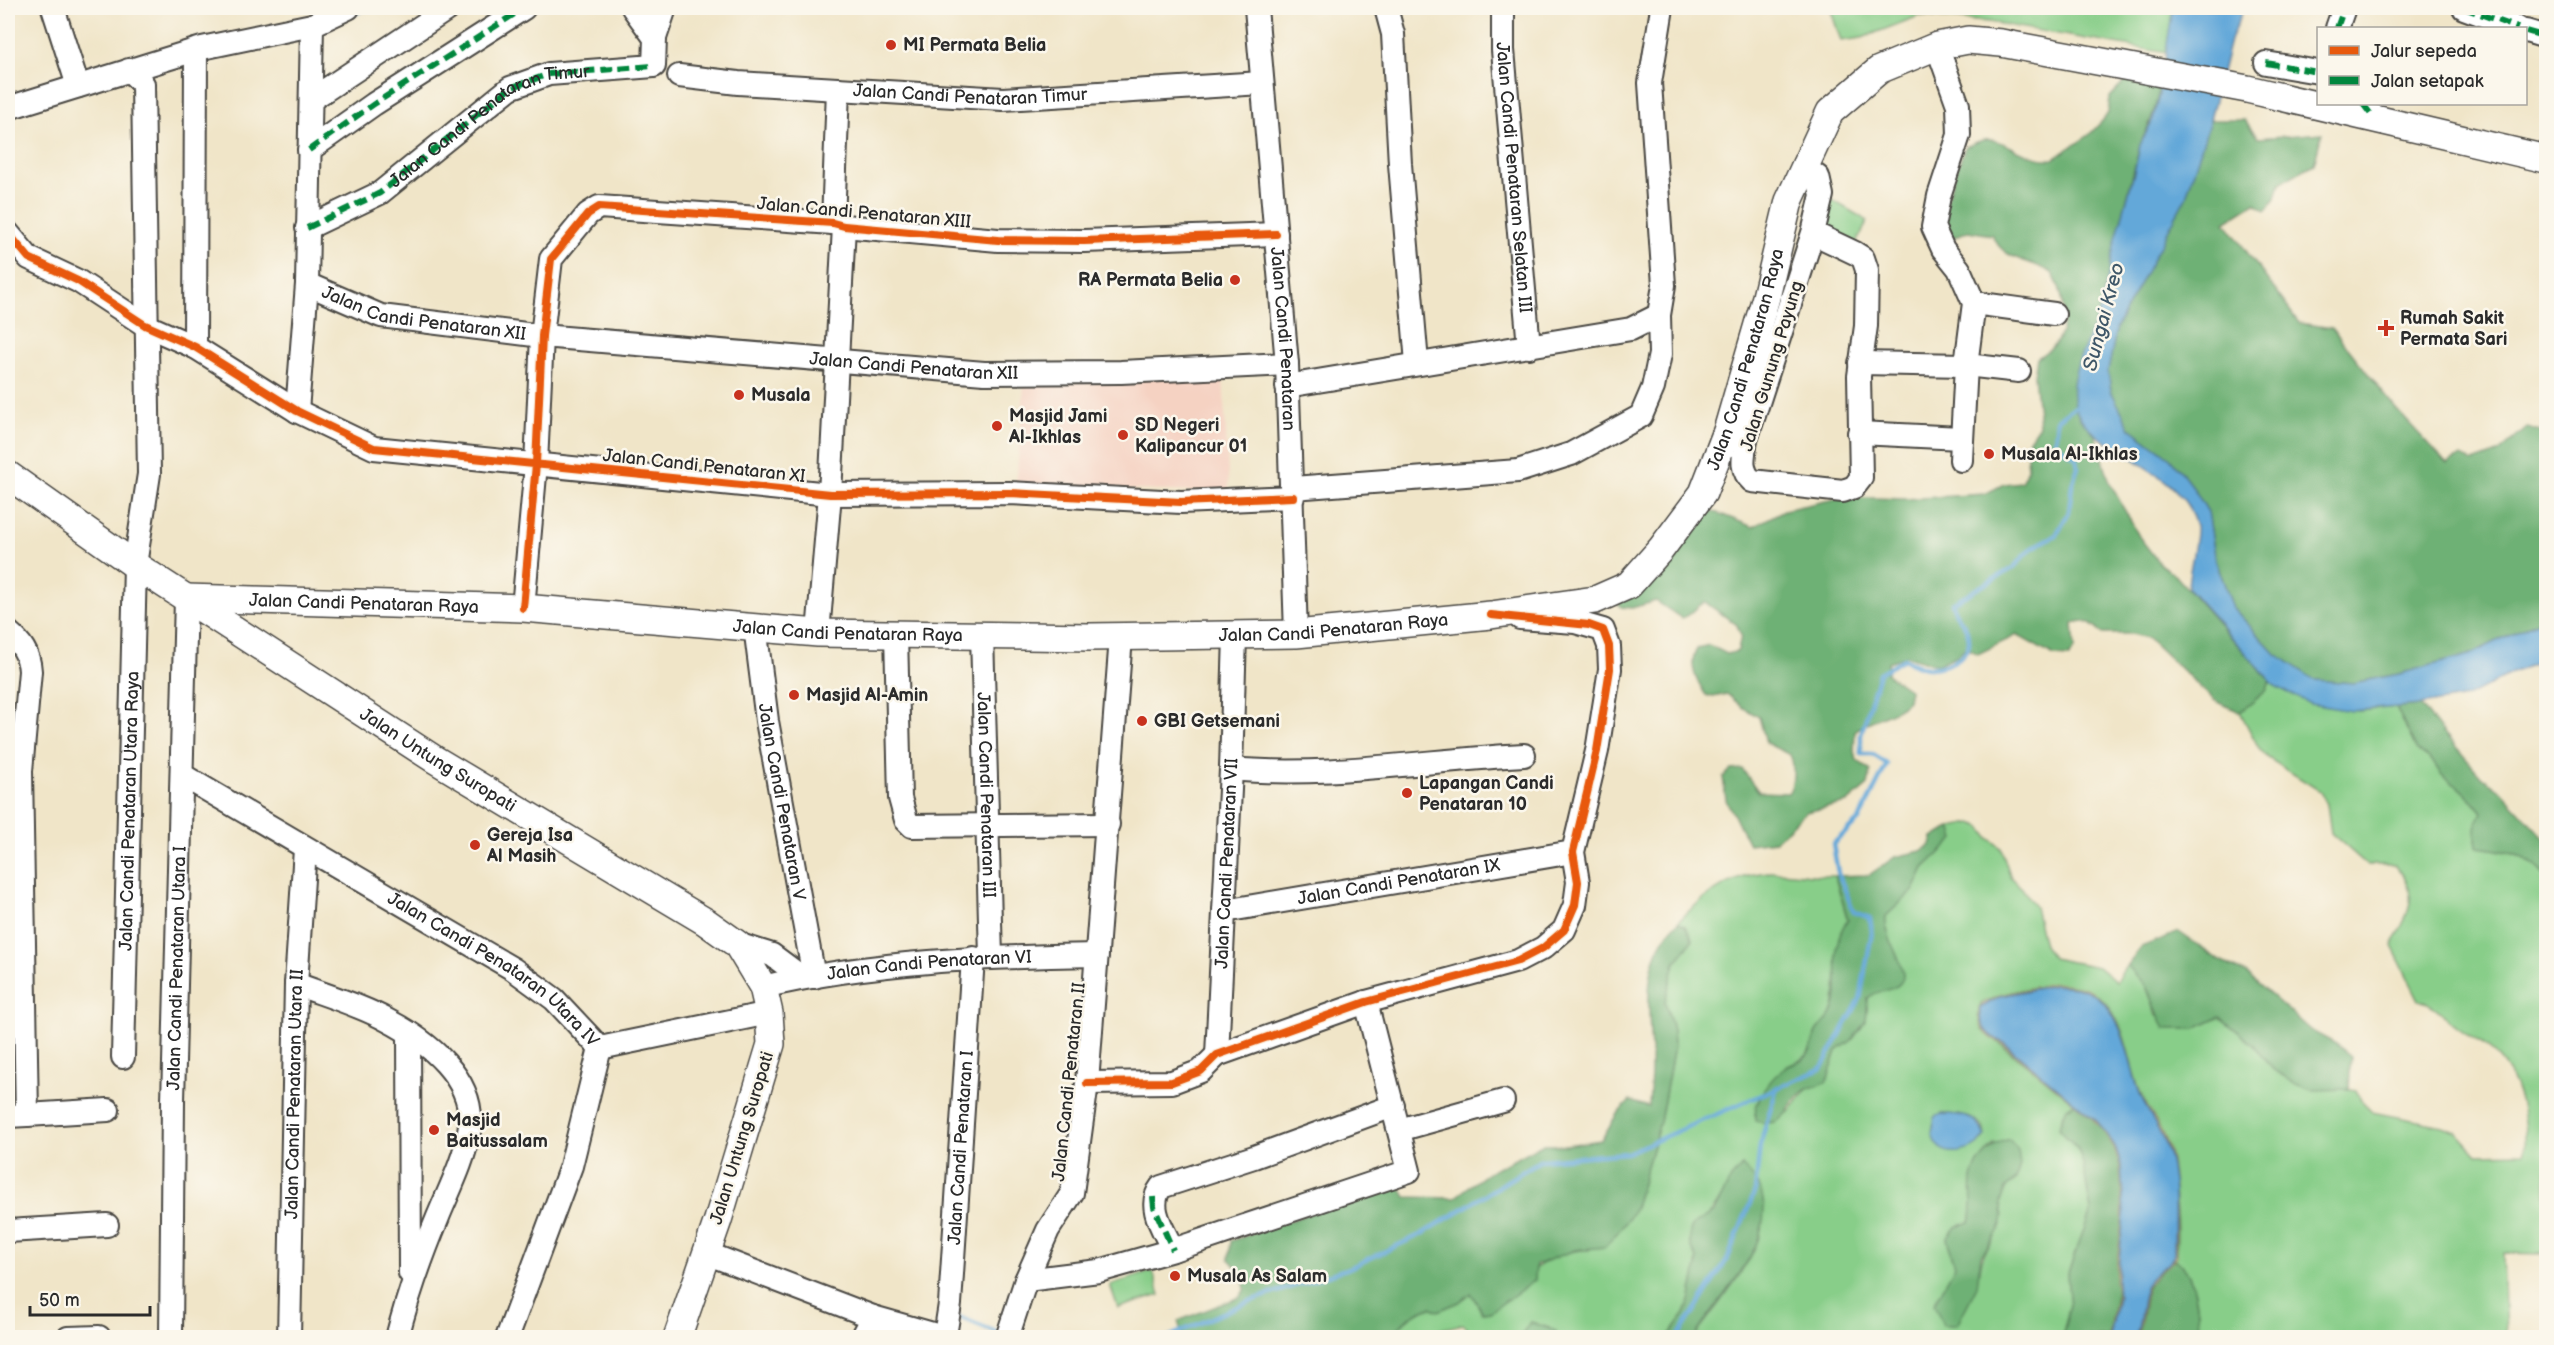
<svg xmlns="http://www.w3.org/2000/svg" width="2554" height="1345" font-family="'Balsamiq Sans',sans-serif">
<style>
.built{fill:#f5d2c2}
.green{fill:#88ce89;stroke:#5a7c5a;stroke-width:1.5;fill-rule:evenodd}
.forest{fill:#6eb175;stroke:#4c6e50;stroke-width:1.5}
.sand{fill:#eeda9e;stroke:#8c8264;stroke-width:1.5}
.water{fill:#64a8d9;stroke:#486a82;stroke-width:1.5}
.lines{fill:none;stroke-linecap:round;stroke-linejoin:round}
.stream{stroke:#64a8d9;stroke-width:4.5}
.minor-casing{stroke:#494743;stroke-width:26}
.major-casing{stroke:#494743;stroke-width:30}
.minor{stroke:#fff;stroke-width:22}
.major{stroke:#fff;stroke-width:27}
.quiet{stroke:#00873e;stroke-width:6;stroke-dasharray:12 6;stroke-linecap:butt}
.cycleway-casing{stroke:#fbf7ec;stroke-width:11}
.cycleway{stroke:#e8590c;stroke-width:8}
.poi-dot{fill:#c8321e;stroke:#fbf7ec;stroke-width:2}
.labels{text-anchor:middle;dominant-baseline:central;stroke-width:5;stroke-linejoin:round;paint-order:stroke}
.poi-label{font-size:18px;font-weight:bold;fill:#2b2b2b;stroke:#fbf7ec;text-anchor:start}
.street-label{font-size:18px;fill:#2b2b2b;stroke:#fbf7ec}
.water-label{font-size:20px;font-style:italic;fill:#3f5768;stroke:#fbf7ec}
</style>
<rect width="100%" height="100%" fill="#fbf7ec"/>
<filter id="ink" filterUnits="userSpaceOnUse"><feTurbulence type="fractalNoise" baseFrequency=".0167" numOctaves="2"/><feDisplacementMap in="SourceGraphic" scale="12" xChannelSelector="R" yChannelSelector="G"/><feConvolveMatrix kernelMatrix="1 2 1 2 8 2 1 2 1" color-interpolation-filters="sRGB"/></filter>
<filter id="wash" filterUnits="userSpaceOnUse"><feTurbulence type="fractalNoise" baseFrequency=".008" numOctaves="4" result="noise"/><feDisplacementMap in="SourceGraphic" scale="24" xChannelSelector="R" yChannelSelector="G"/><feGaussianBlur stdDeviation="1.35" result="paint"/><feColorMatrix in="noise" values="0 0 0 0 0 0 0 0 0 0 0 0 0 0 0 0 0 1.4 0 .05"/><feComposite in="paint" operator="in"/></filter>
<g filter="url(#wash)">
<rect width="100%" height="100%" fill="#f0e5c8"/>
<path class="built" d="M1223,374L1229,493L1016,486L1024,385Z"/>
<path class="green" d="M1830,8H2173L2166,53L1989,22L1919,16L1862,38L1841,41Z
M1827,197L1868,221L1855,245L1819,228Z
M2270,681L2275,686L2359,711L2396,707L2417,750L2431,759L2441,774L2466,793L2482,812L2475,828L2477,847C2503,850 2532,854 2546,879V1254L2503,1253L2506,1337H2199C2199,1316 2197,1271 2174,1260C2181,1241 2173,1181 2170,1160C2167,1139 2148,1112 2140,1093C2127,1059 2127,1012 2092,992C2067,977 2005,990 1981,1004L1978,1015L1983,1030L2075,1103L2067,1108L2058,1128L2078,1150L2083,1164L2091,1211L2067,1275L2070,1305L2062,1337H1695C1715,1304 1762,1258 1762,1218C1762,1206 1747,1179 1742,1166C1722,1186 1721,1214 1693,1225L1690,1245L1697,1259V1266L1691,1298L1685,1314L1668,1337H1557L1549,1328L1531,1322L1520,1338L1467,1337V1330L1463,1324L1438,1330L1432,1337H1401L1399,1328L1409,1316L1431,1307L1438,1311L1459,1302L1471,1293L1482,1313L1490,1312C1519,1283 1545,1249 1589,1250L1635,1207L1660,1122L1674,1046L1673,1030L1665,1002L1675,963L1693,939L1685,926L1678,922C1702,896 1738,871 1775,872C1795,872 1815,877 1835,876L1848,921C1830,940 1841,986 1833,1012C1830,1021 1819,1025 1816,1034C1809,1055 1808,1058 1787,1066L1788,1113L1807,1089L1827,1081L1837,1051L1852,1040L1866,1021L1868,998L1879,990L1897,986L1899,959L1890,946L1885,924L1886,916L1914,890L1924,868L1954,839L1951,827L1972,823L1980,826L1989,838L2001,848L2011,878L2022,888L2035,907L2044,945L2052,958L2098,967L2116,982L2127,965L2146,986L2157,1015L2195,1029L2220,1017L2254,1045L2272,1068L2283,1076L2356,1090L2362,1102L2372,1112L2443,1126L2456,1131L2477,1154L2525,1153C2527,1118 2519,1078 2494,1053C2483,1042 2468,1036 2456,1026C2442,1015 2437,1005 2419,1000L2392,946C2407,914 2423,895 2395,865H2367L2331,833L2327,804L2320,791L2268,758L2259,748L2240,712L2266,691ZM1942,1114C1957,1114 1989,1117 1984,1139C1973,1150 1957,1155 1942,1149L1932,1133L1935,1118ZM1994,1144L2016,1179C2013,1182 2008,1185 2006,1188C1997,1201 2004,1216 1999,1229C1992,1248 1982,1248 1980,1271L1934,1304L1955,1266L1947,1239L1956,1227L1970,1222C1979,1188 1966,1173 1994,1144Z
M1153,1271L1160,1295L1118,1308L1110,1285Z"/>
<path class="forest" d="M2128,78L2159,86C2157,108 2149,125 2140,145L2100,309L2074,380V403L2080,418L2096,436L2110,483L2140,538L2160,564L2176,576L2270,681L2266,691L2240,712L2214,700L2148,638L2132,634H2103C2093,627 2086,616 2073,624L2075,649L2069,657L2054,656L2017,635L1978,654L1966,647L1958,655L1937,665L1907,656L1888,662L1887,674L1910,690L1908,701C1894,716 1871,717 1855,731L1854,752L1857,760L1871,771L1868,785L1847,803L1806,812L1775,841L1749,844L1726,800L1723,777L1731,770L1742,769L1759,792L1788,793C1794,786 1795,764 1790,755L1766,743L1759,717L1742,707L1727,694L1713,697L1706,695C1696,682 1687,662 1698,648L1709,645L1727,654L1738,651L1741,636L1737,625L1706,603C1695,604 1693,617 1681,618L1656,601L1632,608L1621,607L1617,601L1706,511L1718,513L1753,527L1784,510L1844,497L1905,499L1985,494L2004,484L2021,482L2028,469L2026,444L2039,425L2034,375L2037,358C2043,354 2051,349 2056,343C2069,324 2064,292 2052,273C2030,259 2004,262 1992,235L1968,231L1952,238C1931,224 1959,167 1965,147C1971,145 1978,141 1984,140C2004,137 2028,162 2053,159L2089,135L2104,119L2108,113L2110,97Z
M2210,120H2245L2258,138L2322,133L2314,164L2280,183L2276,198L2266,210L2255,203L2225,222L2299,323L2332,328L2396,409L2447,464L2461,456L2473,462L2498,453L2527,428L2546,432V617L2469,655L2399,674L2353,683L2315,680L2276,654L2233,608L2216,561L2208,512L2191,484L2170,458L2130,428L2111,391L2108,371L2117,326L2186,197Z
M2420,705L2481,776L2499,789L2546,840V879C2532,854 2503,850 2477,847L2475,828L2482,812L2466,793L2441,774L2431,759L2417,750L2396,707Z
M1951,827L1955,839L1924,868L1914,890L1886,916C1883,939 1911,971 1901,982C1894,992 1877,989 1868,998L1866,1021L1852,1040L1837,1051L1827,1081C1820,1086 1811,1086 1804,1091C1783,1105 1790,1130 1755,1121C1753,1101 1769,1079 1786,1067C1792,1063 1801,1063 1806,1057C1813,1049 1813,1041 1817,1032C1820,1026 1825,1023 1829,1018C1848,994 1824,948 1848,920L1835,876L1869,875L1895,857L1921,851L1931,845L1933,838Z
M1678,922L1685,926L1693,939L1675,963L1665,1002L1673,1030L1674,1046L1660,1122L1635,1207L1628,1220L1605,1247L1575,1250L1536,1265L1535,1280L1490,1312L1483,1313L1471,1293L1459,1302L1438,1311L1431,1307C1417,1312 1409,1316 1399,1328L1401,1337L1175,1338L1182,1335L1178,1321L1240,1297L1245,1289L1242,1274L1229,1259L1231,1241L1398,1183L1406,1197L1454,1198L1486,1174L1542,1145H1566L1601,1140L1617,1114L1630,1101L1649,1107C1650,1088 1652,1069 1651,1050C1649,1005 1641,957 1678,922Z
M2179,932L2219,960L2247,974L2310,1030L2336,1044L2351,1056L2349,1089L2311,1090L2296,1084L2272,1068L2254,1045L2220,1017L2195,1029H2165L2146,986L2127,965L2141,947Z
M2075,1103C2090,1116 2105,1129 2114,1147C2133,1188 2117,1293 2109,1337H2062L2070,1305L2067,1275L2091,1211L2083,1164L2078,1149L2058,1128L2067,1108Z
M2009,1139L2018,1150L2020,1165L2016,1179L2005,1189L2001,1203L2003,1217L1999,1231L1981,1256L1977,1286L1957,1325H1943L1934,1304L1955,1266L1947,1238L1956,1227L1970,1222C1974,1207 1970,1193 1972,1179C1976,1160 1991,1145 2009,1139Z
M1742,1166C1748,1173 1757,1180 1760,1188C1780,1244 1718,1294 1695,1337H1668L1685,1314L1691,1298L1697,1266V1259L1690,1245V1231L1693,1225L1714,1212L1731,1178Z
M2174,1260C2197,1270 2199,1317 2199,1337L2136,1338C2152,1298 2132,1292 2174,1260Z
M1530,1322L1556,1331L1557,1337H1520Z"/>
<path class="sand" d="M2054,983C2066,985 2083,985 2093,992C2127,1016 2126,1059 2141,1094C2150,1114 2166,1134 2170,1156C2176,1188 2175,1223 2176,1256C2171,1267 2155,1270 2149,1282C2141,1301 2144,1319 2136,1337C2136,1334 2140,1326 2141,1320C2144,1284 2143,1282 2173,1259C2174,1225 2173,1192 2169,1158C2166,1137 2150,1119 2142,1100C2125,1059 2126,1001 2075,987L1979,1015C1984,1035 2003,1043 2019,1055C2035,1067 2048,1082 2064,1094C2127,1144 2126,1162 2121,1240C2119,1264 2119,1318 2109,1338L2117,1293L2115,1280L2123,1214L2120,1165L2114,1147L2097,1122L2002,1043C1986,1038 1977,1025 1979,1008L2000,995Z"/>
<path class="water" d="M2173,8H2244L2230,40L2210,120L2186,197L2117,326L2108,371L2111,391L2130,428L2170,458L2191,484L2208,512L2216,561L2233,608L2276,654L2315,680L2353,683L2399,674L2469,655L2546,617V659L2514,672L2467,697L2420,705L2352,711L2310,704L2275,686L2188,588C2188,574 2198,536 2196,526C2181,463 2085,451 2074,404C2067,371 2091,338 2100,309C2107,286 2110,261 2116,238C2125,207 2134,177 2140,145L2152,121L2158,99Z
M2054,985C2066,986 2079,986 2090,992C2123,1010 2127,1056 2138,1088C2145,1110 2160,1128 2167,1150C2177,1182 2174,1222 2174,1255C2169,1267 2154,1270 2148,1282C2139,1301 2143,1319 2135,1337H2110L2118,1297L2117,1280L2124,1214L2121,1165L2115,1146L2098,1122L2003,1042C1988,1037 1978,1025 1980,1008L2001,996Z
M1942,1114C1961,1114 1978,1116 1985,1136C1976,1153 1938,1162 1933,1136C1931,1130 1935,1123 1935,1117Z"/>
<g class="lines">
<path class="stream" d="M353,14L368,8
M954,1315L1001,1334
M1166,1338L1250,1301L1349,1268L1422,1234L1541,1160L1627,1153L1821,1069L1860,999L1872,932L1870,918L1854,912L1838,873L1833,844L1859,820L1887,764L1872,754H1861V735L1879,673L1904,659C1911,662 1922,669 1930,668C1948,668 1977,654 1967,631C1963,620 1954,616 1952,603L2013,568L2032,548L2056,535L2069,512L2072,485L2078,467L2077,458L2055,443L2057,419L2080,403
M1677,1338L1728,1258L1755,1191L1760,1145L1777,1087"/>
</g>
</g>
<g filter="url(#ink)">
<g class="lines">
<defs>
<g id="minor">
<path d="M53,8L78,86"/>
<path id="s1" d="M1256,8L1287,364L1296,634"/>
<path d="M1386,8L1393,34L1400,164L1417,363"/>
<path id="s2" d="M1503,8V50L1529,347"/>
<path d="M2464,8L2518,28"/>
<path d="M2337,28L2344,8"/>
<path d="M2526,31L2546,37"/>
<path d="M655,38L665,8"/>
<path d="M1937,46L1958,105L1959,135L1939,196L1933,227L1943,249L1959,269L1974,303L1966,365L1961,460"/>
<path d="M2266,63L2318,72"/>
<path id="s3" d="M679,76L738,83L1003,99L1262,83"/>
<path d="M312,99L449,8"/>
<path d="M8,108L202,48L312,25L348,8"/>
<path d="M309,150L374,104L524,8"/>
<path d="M1803,166L1818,177L1822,195L1813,233L1746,440C1744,456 1739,469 1752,481L1843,491L1854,487L1861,478L1859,376L1866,326L1867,270L1863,258L1855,253L1813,233"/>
<path d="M833,223L838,89"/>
<path id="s4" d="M307,228L380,193L510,88L549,74L654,66L655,38L633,8"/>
<path d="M8,233L29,258L78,281L145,325L195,347L297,411L374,448L830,494L1009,493L1181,502L1293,497"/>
<path id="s5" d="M307,284L381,316L542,336L984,373L1121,372L1287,364"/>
<path d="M1974,303L2054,314"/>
<path d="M195,347L196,50"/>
<path d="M1860,363L1966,365L2019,371"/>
<path d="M1287,386L1631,329L1659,315"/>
<path d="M297,411L307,284L312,25"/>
<path d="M1859,433L1961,438"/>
<path d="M1293,488L1518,471L1571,454L1641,416L1653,388L1660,354L1659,315L1664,285L1650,83L1662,8"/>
<path d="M523,608L536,464L542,336L551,259L588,214L599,207L833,223L844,226L998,240L1084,241L1276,234"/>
<path id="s6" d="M755,626L767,721L814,977"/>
<path d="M8,632C21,643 29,653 30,671L21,771L27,1115L8,1116"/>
<path d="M818,633L830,494L844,226"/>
<path d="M896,634L900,798L906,820L912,826L1108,824"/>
<path id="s7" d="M982,635L991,957"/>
<path d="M1231,769C1328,778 1427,760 1524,755"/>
<path id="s8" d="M182,775L513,969L554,999L600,1048"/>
<path id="s9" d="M1224,911L1573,852"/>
<path d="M737,944L772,955L803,978"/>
<path d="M296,984C325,995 357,1004 385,1019C426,1040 478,1079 469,1132C464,1161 449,1190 438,1217C421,1258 408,1294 397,1338"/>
<path id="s10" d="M763,987C871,961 987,957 1097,955"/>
<path d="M409,1033L410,1273"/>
<path d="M600,1048L769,1013"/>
<path id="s11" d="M1217,1055L1231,769L1235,635"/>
<path id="s12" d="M123,1057L135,565L149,474L143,84L129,70"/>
<path d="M1087,1083L1172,1082L1201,1071L1217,1055L1366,1002L1518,961L1543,948L1564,930L1575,905L1578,882L1573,852L1597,751L1610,669L1609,646L1603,630L1575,622L1520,618"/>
<path d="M27,1115L108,1110"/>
<path d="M1399,1130L1503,1101"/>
<path d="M8,1231L107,1225"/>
<path d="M1173,1250C1164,1230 1146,1207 1161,1187L1254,1157L1393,1106"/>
<path d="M706,1253L873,1317L947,1338"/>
<path d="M1026,1280L1099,1271L1173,1250L1409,1171L1366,1002"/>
<path id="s13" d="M945,1336L950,1304L973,958"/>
<path d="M68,1338L99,1337"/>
<path id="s14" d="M171,1338L173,1101L186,598"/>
<path id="s15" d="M289,1338L296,984L305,849"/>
<path d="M507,1338L571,1166L600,1048"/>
<path d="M862,1338L873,1317"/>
<path d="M1007,1338L1026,1280L1048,1230L1072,1193L1087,1083L1121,637"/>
</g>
<g id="major">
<path id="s16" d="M8,475L135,565L434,759L706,922L737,944L763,987L769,1013L771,1044L718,1220L677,1338"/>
<path id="s17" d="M186,598L523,608L818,633L1090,637L1296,634L1491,615L1595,600L1629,585L1661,549L1703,493L1727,431L1766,297L1789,201L1830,112L1879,70L1937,46L1968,40L2001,43L2247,89L2546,159"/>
</g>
</defs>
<use href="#minor" class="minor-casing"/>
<use href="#major" class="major-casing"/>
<use href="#minor" class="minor"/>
<use href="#major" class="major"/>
<path class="quiet" d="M2464,8L2518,28
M2337,28L2344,8
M2526,31L2546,37
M2266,63L2318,72
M2363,104L2373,117
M309,150L374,104L524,8
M307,228L380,193L510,88L549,74L654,66
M1153,1197L1154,1207L1173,1250"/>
<defs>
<path id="cycleway" d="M8,233L29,258L78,281L145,325L195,347L297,411L374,448L830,494L1009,493L1181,502L1293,497
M523,608L536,464L542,336L551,259L588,214L599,207L833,223L844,226L998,240L1084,241L1276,234
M1087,1083L1172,1082L1201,1071L1217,1055L1366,1002L1518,961L1543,948L1564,930L1575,905L1578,882L1573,852L1597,751L1610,669L1609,646L1603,630L1589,625L1491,615"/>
</defs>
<use href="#cycleway" class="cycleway-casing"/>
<use href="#cycleway" class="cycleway"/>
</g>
</g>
<g class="poi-dot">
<circle cx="891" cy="45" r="6"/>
<circle cx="1235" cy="280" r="6"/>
<path d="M2383 319h6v6h6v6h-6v6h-6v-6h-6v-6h6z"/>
<circle cx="739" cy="395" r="6"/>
<circle cx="997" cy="426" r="6"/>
<circle cx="1123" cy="435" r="6"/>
<circle cx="1989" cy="454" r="6"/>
<circle cx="794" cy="695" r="6"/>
<circle cx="1142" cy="721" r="6"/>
<circle cx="1407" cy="793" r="6"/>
<circle cx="475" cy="845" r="6"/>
<circle cx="434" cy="1130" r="6"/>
<circle cx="1175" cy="1276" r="6"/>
</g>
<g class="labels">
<g class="poi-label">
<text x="903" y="45">MI Permata Belia</text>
<text x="1223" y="280" text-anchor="end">RA Permata Belia</text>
<text x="2400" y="318">Rumah Sakit<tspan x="2400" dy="21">Permata Sari</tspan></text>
<text x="751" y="395">Musala</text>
<text x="1009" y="416">Masjid Jami<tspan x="1009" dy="21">Al-Ikhlas</tspan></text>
<text x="1135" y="425">SD Negeri<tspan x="1135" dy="21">Kalipancur 01</tspan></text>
<text x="2001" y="454">Musala Al-Ikhlas</text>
<text x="806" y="695">Masjid Al-Amin</text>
<text x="1154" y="721">GBI Getsemani</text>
<text x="1419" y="783">Lapangan Candi<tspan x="1419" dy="21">Penataran 10</tspan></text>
<text x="487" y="835">Gereja Isa<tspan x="487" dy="21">Al Masih</tspan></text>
<text x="446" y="1120">Masjid<tspan x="446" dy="21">Baitussalam</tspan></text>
<text x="1187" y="1276">Musala As Salam</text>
</g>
<g class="street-label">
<text stroke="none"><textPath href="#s3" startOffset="292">Jalan Candi Penataran Timur</textPath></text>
<text stroke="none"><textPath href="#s4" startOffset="213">Jalan Candi Penataran Timur</textPath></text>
<text stroke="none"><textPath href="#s2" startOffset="170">Jalan Candi Penataran Selatan III</textPath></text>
<text transform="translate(864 213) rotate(5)">Jalan Candi Penataran XIII</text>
<text stroke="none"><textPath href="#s5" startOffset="122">Jalan Candi Penataran XII</textPath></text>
<text stroke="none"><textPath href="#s1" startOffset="332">Jalan Candi Penataran</textPath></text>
<text stroke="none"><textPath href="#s17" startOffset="1708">Jalan Candi Penataran Raya</textPath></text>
<text stroke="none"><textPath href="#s5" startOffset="616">Jalan Candi Penataran XII</textPath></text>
<text transform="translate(1772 366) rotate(-73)">Jalan Gunung Payung</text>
<text transform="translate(704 466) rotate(6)">Jalan Candi Penataran XI</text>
<text stroke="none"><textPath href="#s17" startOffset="178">Jalan Candi Penataran Raya</textPath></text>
<text stroke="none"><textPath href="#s17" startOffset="1149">Jalan Candi Penataran Raya</textPath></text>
<text stroke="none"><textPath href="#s17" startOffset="663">Jalan Candi Penataran Raya</textPath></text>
<text stroke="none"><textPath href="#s16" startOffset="516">Jalan Untung Suropati</textPath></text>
<text stroke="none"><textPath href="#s7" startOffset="160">Jalan Candi Penataran III</textPath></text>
<text stroke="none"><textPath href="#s6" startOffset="178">Jalan Candi Penataran V</textPath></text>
<text stroke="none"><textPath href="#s12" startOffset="246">Jalan Candi Penataran Utara Raya</textPath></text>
<text stroke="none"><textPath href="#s11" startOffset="192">Jalan Candi Penataran VII</textPath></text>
<text stroke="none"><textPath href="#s9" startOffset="177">Jalan Candi Penataran IX</textPath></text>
<text stroke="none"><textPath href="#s10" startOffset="168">Jalan Candi Penataran VI</textPath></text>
<text stroke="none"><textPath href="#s14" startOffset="370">Jalan Candi Penataran Utara I</textPath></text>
<text stroke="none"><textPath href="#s8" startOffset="368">Jalan Candi Penataran Utara IV</textPath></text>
<text transform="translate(1069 1082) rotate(-84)">Jalan Candi Penataran II</text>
<text stroke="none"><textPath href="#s15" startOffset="244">Jalan Candi Penataran Utara II</textPath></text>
<text transform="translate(742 1138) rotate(-73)">Jalan Untung Suropati</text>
<text stroke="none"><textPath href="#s13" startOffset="189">Jalan Candi Penataran I</textPath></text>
</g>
<g class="water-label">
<text transform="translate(2104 317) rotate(-75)">Sungai Kreo</text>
</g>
</g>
<rect width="2554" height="1345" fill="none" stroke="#fbf7ec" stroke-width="30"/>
<rect x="2317" y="27" width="210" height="78" fill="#fbf7ec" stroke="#a8a59f" stroke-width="1.5"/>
<rect x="2329" y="46" width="30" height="9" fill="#e8590c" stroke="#a8a59f" stroke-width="1.5"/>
<text x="2371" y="57" font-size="18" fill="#2b2b2b">Jalur sepeda</text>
<rect x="2329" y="76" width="30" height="9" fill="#00873e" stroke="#a8a59f" stroke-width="1.5"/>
<text x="2371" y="87" font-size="18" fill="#2b2b2b">Jalan setapak</text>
<path d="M30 1306v9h120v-9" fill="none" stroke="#2b2b2b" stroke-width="3"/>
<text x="39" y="1306" font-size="18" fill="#2b2b2b" stroke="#fbf7ec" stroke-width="4.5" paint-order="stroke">50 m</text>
</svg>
